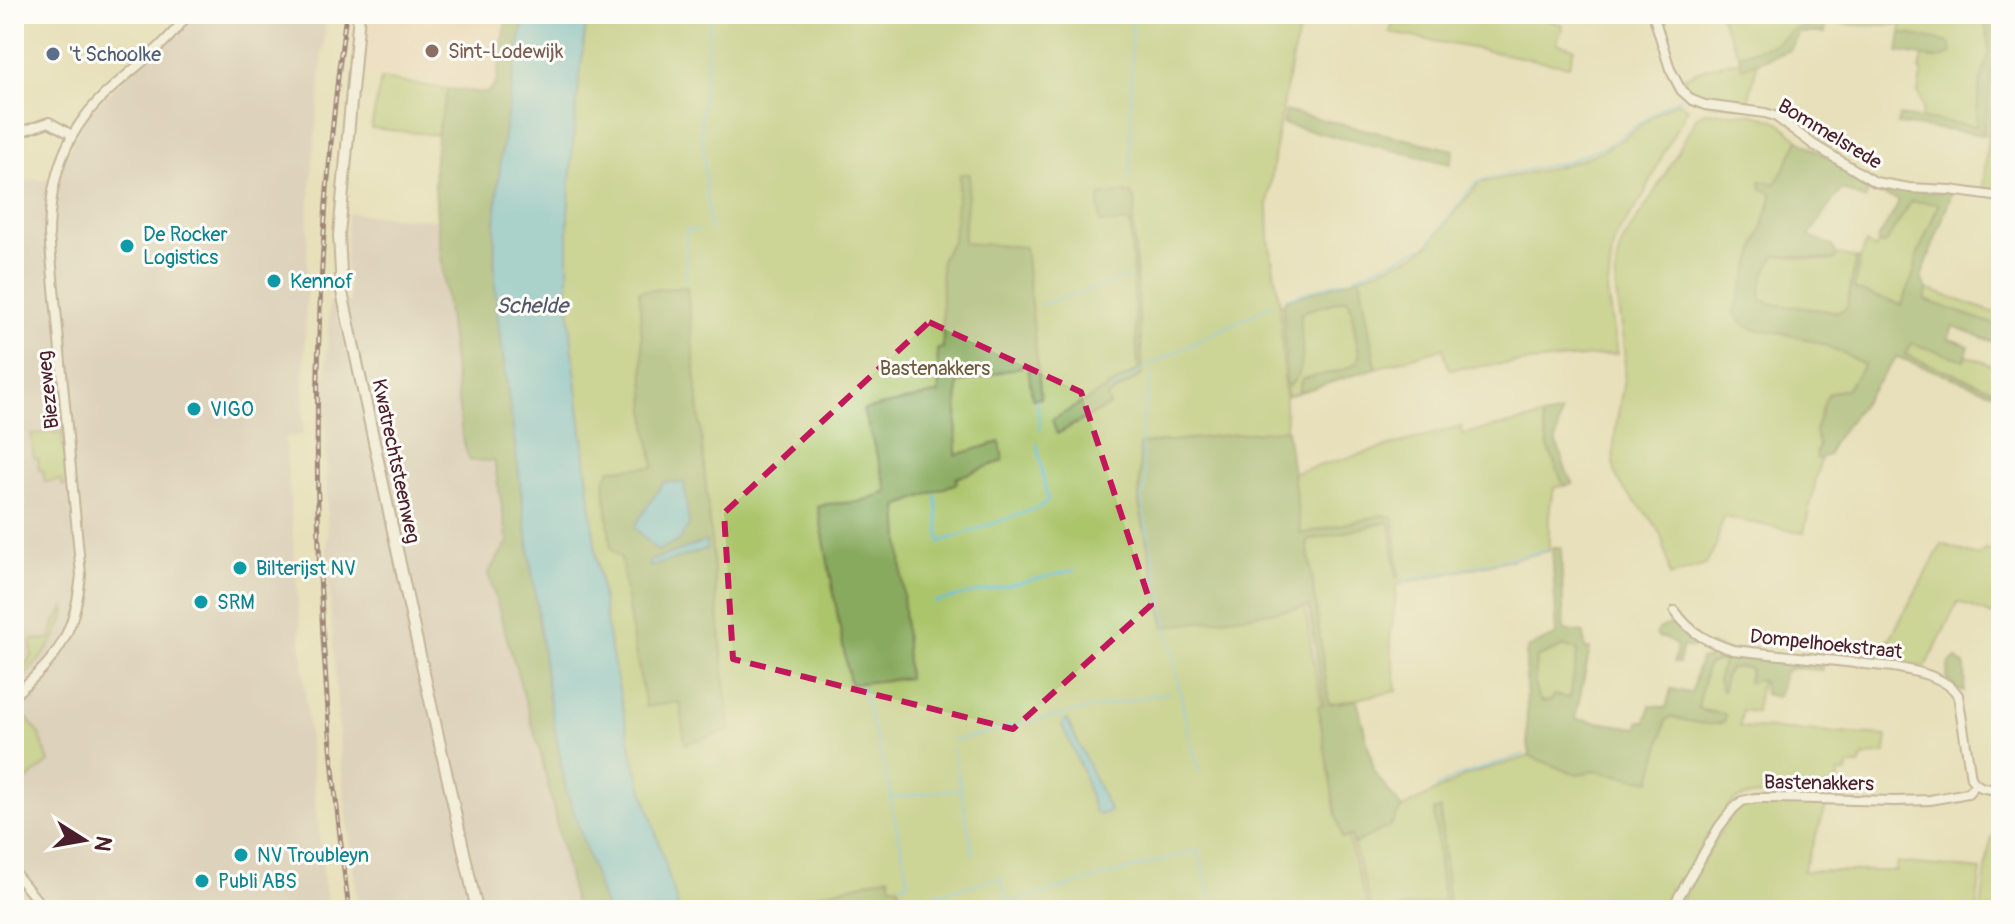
<svg xmlns="http://www.w3.org/2000/svg" width="2015" height="924" font-family="Pangolin,sans-serif">
<style>
.built{fill:#f4d3c0}
.industrial{fill:#d0c0bc}
.green{fill:#abc56a;stroke:#7a724a;stroke-width:2}
.forest{fill:#88aa5e;stroke:#696444;stroke-width:2;fill-rule:evenodd}
.water{fill:#63bfe1;stroke:#566f86;stroke-width:2}
.lines{fill:none;stroke-linecap:round;stroke-linejoin:round}
.stream{stroke:#63bfe1;stroke-width:2}
.minor-casing{stroke:#988072;stroke-width:12}
.tertiary-casing{stroke:#988072;stroke-width:14}
.minor{stroke:#fff;stroke-width:8}
.tertiary{stroke:#fff;stroke-width:10}
.rail-casing{stroke:#4a1f2b;stroke-width:5}
.rail{stroke:#fdfcf7;stroke-width:2;stroke-dasharray:6;stroke-linecap:butt}
.marked{fill:none;stroke:#c2185b;stroke-width:6;stroke-dasharray:16 10;stroke-linejoin:round}
.education-dot{fill:#8d6e63;stroke:#fdfcf7;stroke-width:3}
.service-dot{fill:#5c6f8a;stroke:#fdfcf7;stroke-width:3}
.culture-dot{fill:#0f9aa8;stroke:#fdfcf7;stroke-width:3}
.labels{text-anchor:middle;dominant-baseline:central;stroke-width:6;stroke-linejoin:round;paint-order:stroke}
.education-label{font-size:20px;fill:#785e54;stroke:#fdfcf7;text-anchor:start}
.service-label{font-size:20px;fill:#4e5e75;stroke:#fdfcf7;text-anchor:start}
.street-label{font-size:20px;fill:#4a1f2b;stroke:#fdfcf7}
.culture-label{font-size:20px;fill:#0d838f;stroke:#fdfcf7;text-anchor:start}
.park-label{font-size:20px;fill:#6c5941;stroke:#fdfcf7}
.water-label{font-size:22px;font-style:italic;fill:#53576b;stroke:#fdfcf7}
</style>
<rect width="100%" height="100%" fill="#fdfcf7"/>
<filter id="ink" filterUnits="userSpaceOnUse"><feTurbulence type="fractalNoise" baseFrequency=".0125" numOctaves="2"/><feDisplacementMap in="SourceGraphic" scale="16" xChannelSelector="R" yChannelSelector="G"/><feConvolveMatrix kernelMatrix="1 2 1 2 8 2 1 2 1" color-interpolation-filters="sRGB"/></filter>
<filter id="wash" filterUnits="userSpaceOnUse"><feTurbulence type="fractalNoise" baseFrequency=".006" numOctaves="4" result="noise"/><feDisplacementMap in="SourceGraphic" scale="32" xChannelSelector="R" yChannelSelector="G"/><feGaussianBlur stdDeviation="1.8" result="paint"/><feColorMatrix in="noise" values="0 0 0 0 0 0 0 0 0 0 0 0 0 0 0 0 0 1.4 0 .05"/><feComposite in="paint" operator="in"/></filter>
<g filter="url(#wash)">
<rect width="100%" height="100%" fill="#e7e0ba"/>
<path class="built" d="M367,14H507L496,84L486,94L448,85L362,72L361,62Z"/>
<path class="industrial" d="M188,14H327L308,216L303,435L285,437L309,735L324,884L329,910H14V186L34,179L54,182L84,118Z
M348,213L437,220L462,434L493,461L508,542L488,573L541,755L576,910H358L341,766L327,559L326,381L329,303L350,302L345,256Z"/>
<path class="green" d="M587,14H1301L1298,37L1292,58L1277,136L1268,205L1269,240L1280,305L1286,424L1301,577L1311,646L1341,814L1369,910H679C662,858 645,806 632,753C607,655 596,554 584,454C576,386 566,318 567,249C567,170 578,92 587,14Z
M1395,14H1528L1563,25L1557,43L1574,48L1569,66L1390,33Z
M1719,14H1799L1812,19L1814,24L1812,26L1795,29L1774,44L1739,55Z
M1823,14H1983L1988,39L1989,54L1979,87L1976,127L1921,119L1923,109L1918,92L1922,71L1920,70L1923,56L1937,58L1950,43L1901,33L1902,25C1877,24 1845,29 1822,17Z
M2001,52V194L1986,191L1983,187L1991,108Z
M1741,60L1743,68L1758,61L1747,106L1710,104L1686,94L1679,81C1697,68 1719,65 1741,60Z
M381,79L448,89L437,135L371,128Z
M1678,102L1688,108L1666,148L1643,197L1618,233L1613,246L1607,293L1617,354L1449,369L1443,348L1376,368L1360,277L1417,254L1427,246L1479,183C1525,173 1575,168 1616,143C1637,131 1655,110 1678,102Z
M1704,112C1723,113 1757,111 1774,120C1783,125 1791,133 1799,140L1777,182L1774,184L1768,182L1773,194L1736,311L1753,329L1773,331L1825,344L1842,351L1864,365L1847,390L1835,391L1826,398L1815,431L1819,445L1816,452L1821,457L1804,533L1723,517L1716,545L1706,565L1670,576C1667,560 1665,542 1657,528C1646,509 1624,496 1616,475C1608,453 1621,403 1624,378C1628,341 1613,305 1616,268C1619,237 1636,223 1651,198C1667,171 1682,144 1697,117Z
M1912,201L1939,203L1918,254L1915,270L1902,306L1854,289L1860,259L1866,243L1875,249L1878,243L1882,245L1886,242Z
M1776,255L1826,261L1834,260L1837,255L1856,258L1847,307L1844,310L1837,312L1772,304L1760,300C1760,286 1766,265 1776,255Z
M1927,289L2001,315V327L1925,300Z
M1346,299L1350,303L1359,355L1358,362L1343,370L1302,379L1298,393L1287,396L1286,382L1289,386L1301,314L1305,311Z
M1910,342L1964,360L1966,355L2001,369V388L1999,394L1994,393L1996,390L1905,355Z
M1542,417L1548,447L1564,486L1555,487C1547,506 1549,531 1549,551L1397,585L1390,640L1397,691L1329,704L1307,541L1388,522L1391,527L1396,577L1398,578L1394,519L1383,515L1300,534L1293,473L1461,426L1463,434Z
M62,432L67,485L62,486L61,480L45,482L43,470H39L38,458H34L31,434Z
M1942,544L1977,556L1986,549L2001,555V618L1958,602L1925,668L1879,658Z
M64,607L66,613C54,645 39,663 14,685V667L24,666L32,656L31,640L50,639L56,620L59,619Z
M1565,646L1578,649L1570,699L1542,702C1531,691 1535,673 1536,658Z
M1719,660L1723,662L1718,680L1723,683L1729,669L1740,667L1751,669L1748,680H1761L1756,712L1742,710L1740,727L1887,736L1885,753L1863,757L1859,765L1848,766L1847,773H1839L1837,786L1824,787L1821,794C1800,795 1756,792 1738,799C1718,808 1679,888 1666,910H1449L1440,810H1434L1443,902L1389,910H1372L1353,844L1390,826L1402,808L1469,774L1530,756L1571,773H1584L1593,771L1606,772L1662,731L1666,720L1671,717L1706,724L1724,714L1698,709L1707,665Z
M14,703L39,733L49,762L14,790Z
M1751,802H1826L1825,810L1803,871H1896V862L1981,870L1976,910H1675L1724,825C1732,815 1739,806 1751,802Z
M1992,837L2001,840V910H1981L1988,853Z"/>
<path class="forest" d="M507,14H525C504,125 482,242 503,355L549,697L566,788L606,910H576L541,755L488,573L508,542L494,461H470L466,451L462,434L437,220L434,170L437,135L448,89L487,93L496,84Z
M1799,14H1823L1822,17L1828,20L1825,33H1800L1790,50L1742,68L1739,55L1774,44L1795,29L1812,26L1814,24L1812,19Z
M1983,14H2001V42H1997L1984,135L1897,124L1899,116L1976,126L1979,87L1989,54L1988,39Z
M1901,33L1950,43L1952,52L1950,55L1937,59L1898,52Z
M1285,111L1454,150L1450,164L1283,124Z
M1799,140L1872,184L1865,200L1842,189L1821,217L1809,237L1832,245L1837,255L1834,260L1776,255C1766,265 1760,286 1760,300L1772,304L1837,312L1844,310L1847,306L1856,258L1860,259L1854,289L1902,305L1915,270L1918,254L1939,204L1911,201L1886,242L1882,245L1877,240L1895,210L1899,200L1879,194L1881,187L1952,193L1921,278L1927,289L1925,300L2001,327V345L1953,326L1948,338L1969,346L1964,360L1911,343L1905,355L1996,390L1994,393L1897,357L1832,444L1829,455L1818,459L1816,458L1819,445L1815,431L1826,398L1829,393L1847,389L1864,365C1837,348 1814,340 1783,333C1772,331 1756,332 1746,326C1740,322 1737,318 1735,311L1773,195L1761,188L1760,181L1774,184L1777,182Z
M960,174H970L963,243L1025,247L1041,398L1032,399L1028,365L958,383L956,455L1000,442L1003,461L956,478L957,483L898,506L908,678L850,684L818,507L827,504L858,502L888,492L863,410L939,393L937,349L943,348L941,260L953,239Z
M1122,193L1131,194C1137,201 1137,209 1133,218L1143,374L1107,397L1110,405L1057,434L1052,420L1138,370L1130,223H1100L1099,196Z
M1360,277L1376,368L1298,393L1302,379L1343,370L1358,362L1359,355L1350,303L1346,299L1305,311L1301,314C1299,338 1311,368 1289,386L1286,382L1283,304L1286,300L1295,297Z
M687,287C702,434 714,582 730,730L685,744L680,702L646,707L633,641L621,559L611,549L604,483L610,469L654,467L647,427L639,291Z
M1561,413L1556,440L1566,470L1573,484L1564,486L1548,447L1542,417Z
M1287,429L1301,534L1383,515L1391,517L1394,519L1399,578H1396L1391,527L1388,522L1307,541L1329,704L1357,700L1375,773L1402,808L1390,826L1353,844L1351,836L1342,838L1335,810L1318,706L1324,705L1309,607L1165,627L1139,504L1140,444Z
M1552,547H1561L1564,631L1584,633L1585,649H1590L1576,715L1577,719L1638,728L1639,721L1646,722L1650,705L1666,708L1671,689L1691,693L1700,659H1707L1710,645C1745,659 1786,660 1823,661L1822,670L1789,668L1785,672L1779,695L1776,697L1764,694L1763,681L1758,679L1751,683L1748,682L1751,669L1740,667L1729,669L1724,678V690L1722,691L1718,680L1723,662L1719,660L1707,665L1698,708L1706,712L1724,714L1726,716L1724,722C1708,728 1687,720 1671,717L1666,720L1651,781L1593,771L1577,774L1571,773L1530,756L1527,737L1526,654L1528,648L1557,635ZM1564,646L1571,649H1578L1570,698L1554,695L1551,700L1542,702C1531,691 1535,673 1536,658Z
M1677,622L1698,639L1694,648L1683,646L1679,663L1674,662L1677,646L1666,639L1658,637L1656,634L1660,628Z
M1957,658L1965,666L1964,691H1959L1947,679C1947,671 1947,662 1957,658Z
M1440,809L1449,910H1389L1443,902L1434,810Z
M889,876L891,885L898,886L900,892L891,895L895,910H759Z"/>
<path class="water" d="M525,14H587L574,129L568,215V296L572,344L597,562L610,646L632,753L679,910H606L566,788L549,697L503,355C482,242 504,126 525,14Z
M664,482L684,483L689,525L679,541L657,551L634,527Z
M706,541L707,549L650,567V561Z
M1067,719L1110,811L1100,815L1094,811L1082,770L1062,725Z"/>
<g class="lines">
<path class="stream" d="M1130,180L1132,14
M710,230L701,125L711,14
M1430,242L1474,184L1488,178L1565,162L1608,145L1667,104L1681,98
M1354,277L1423,247
M686,281V230H698
M1284,299L1345,280
M1039,305L1129,277
M1153,374C1144,405 1139,428 1143,461C1144,474 1148,486 1141,498L1188,731L1199,771
M1109,392L1146,367L1273,304
M1037,401L1040,430
M936,494L940,542L1040,507L1048,501L1037,444
M1400,582L1547,550
M934,602L1075,570
M862,686L892,797
M1060,716L1064,723
M953,741L1060,715L1169,692
M953,748L973,854
M1436,788L1453,778L1524,754
M901,884H906L909,881L890,798L960,789
M893,905L1000,878L1009,903L1198,850L1212,900"/>
</g>
</g>
<g filter="url(#ink)">
<g class="lines">
<defs>
<path id="minor" d="M1653,14L1670,69L1681,90L1692,100L1705,105L1765,113L1775,116L1814,145L1875,182L1909,188L1950,190L2001,197
M14,134L49,122L72,135
M1675,611C1690,633 1708,642 1733,650L1893,667C1915,671 1945,676 1958,695L1971,778C1979,790 1988,789 2001,789
M14,696C26,684 40,673 51,659C70,636 78,605 81,575L49,235C50,175 66,127 113,87C140,63 168,43 188,14
M14,872L45,910
M1671,910L1719,827L1733,809L1742,801L1756,798H1776L1895,801L1930,800L1968,793L1975,785"/>
<path id="tertiary" d="M359,14L339,235L342,292L411,615L477,910"/>
</defs>
<use href="#minor" class="minor-casing"/>
<use href="#tertiary" class="tertiary-casing"/>
<use href="#minor" class="minor"/>
<use href="#tertiary" class="tertiary"/>
<defs>
<path id="rail" d="M346,14C305,310 310,614 349,910"/>
</defs>
<use href="#rail" class="rail-casing"/>
<use href="#rail" class="rail"/>
</g>
</g>
<path d="M0 0H2015V924H0ZM929,322L1081,392L1151,605L1013,729L733,659L724,513Z" fill="#e7e0ba" fill-opacity=".55" fill-rule="evenodd"/>
<path class="marked" d="M929,322L1081,392L1151,605L1013,729L733,659L724,513Z"/>
<circle class="education-dot" cx="432" cy="51" r="8"/>
<circle class="service-dot" cx="53" cy="54" r="8"/>
<g class="culture-dot">
<circle cx="127" cy="246" r="8"/>
<circle cx="274" cy="281" r="8"/>
<circle cx="194" cy="409" r="8"/>
<circle cx="240" cy="568" r="8"/>
<circle cx="201" cy="602" r="8"/>
<circle cx="241" cy="855" r="8"/>
<circle cx="202" cy="881" r="8"/>
</g>
<g class="labels">
<g class="education-label">
<text x="448" y="51">Sint-Lodewijk</text>
</g>
<g class="service-label">
<text x="69" y="54">'t Schoolke</text>
</g>
<g class="street-label">
<text transform="translate(1830 134) rotate(31)">Bommelsrede</text>
<text transform="translate(48 390) rotate(-96)">Biezeweg</text>
<text transform="translate(396 461) rotate(78)">Kwatrechtsteenweg</text>
<text transform="translate(1826 644) rotate(6)">Dompelhoekstraat</text>
<text transform="translate(1819 783) rotate(1)">Bastenakkers</text>
</g>
<g class="culture-label">
<text x="143" y="234">De Rocker<tspan x="143" dy="23">Logistics</tspan></text>
<text x="290" y="281">Kennof</text>
<text x="210" y="409">VIGO</text>
<text x="256" y="568">Bilterijst NV</text>
<text x="217" y="602">SRM</text>
<text x="257" y="855">NV Troubleyn</text>
<text x="218" y="881">Publi ABS</text>
</g>
<g class="park-label">
<text x="935" y="368">Bastenakkers</text>
</g>
<g class="water-label">
<text x="532" y="306">Schelde</text>
</g>
</g>
<rect width="2015" height="924" fill="none" stroke="#fdfcf7" stroke-width="48"/>
<g transform="translate(84 840) rotate(101)" stroke="#fdfcf7" stroke-width="6" paint-order="stroke">
<path d="M0-6L14 30L0 20L-14 30Z" fill="#4a1f2b"/>
<text y="-12" font-size="22" font-weight="bold" text-anchor="middle" fill="#4a1f2b">N</text>
</g>
</svg>
